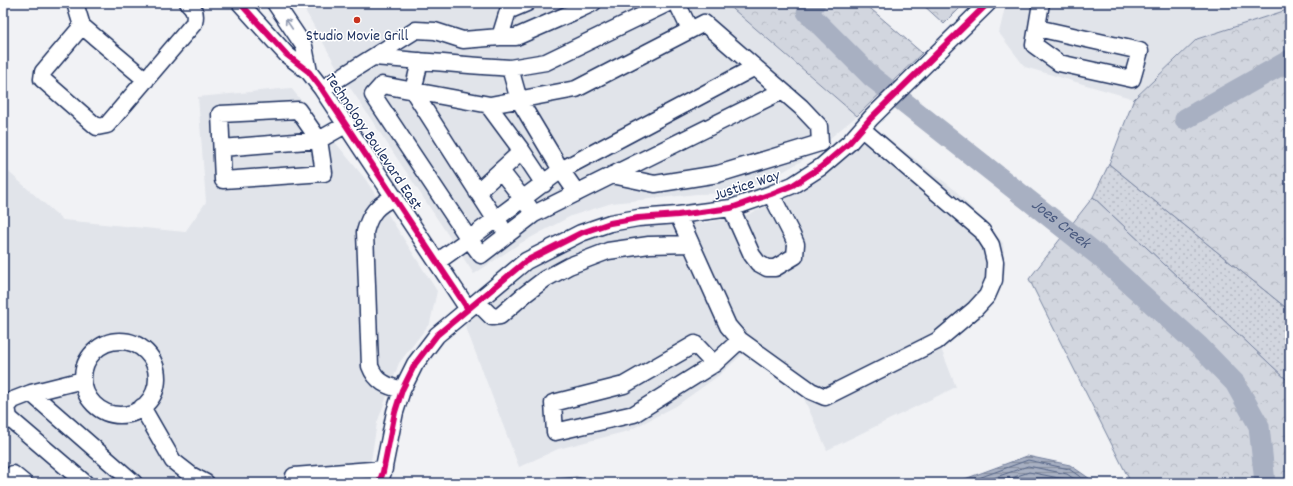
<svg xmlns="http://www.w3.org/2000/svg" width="1293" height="486" font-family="Dekko,sans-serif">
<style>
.built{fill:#e1e4ea}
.grass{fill:url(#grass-dots);stroke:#76829e}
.forest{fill:url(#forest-crowns);stroke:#76829e}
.water{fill:url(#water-rules);stroke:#707c9a}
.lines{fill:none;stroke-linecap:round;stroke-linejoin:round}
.shore{stroke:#536386;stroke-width:1}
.stream{stroke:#707c9a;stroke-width:3.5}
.river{stroke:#a8b0c2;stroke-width:21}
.minor-casing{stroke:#1b2f5e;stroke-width:19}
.minor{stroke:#fff;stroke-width:16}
.cycleway-casing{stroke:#fff;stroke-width:8}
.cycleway{stroke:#d6006c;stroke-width:6}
.oneway{stroke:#8d97ae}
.poi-dot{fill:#c8321e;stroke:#fff;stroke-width:1.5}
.labels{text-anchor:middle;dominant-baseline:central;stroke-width:3;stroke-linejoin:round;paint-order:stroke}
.poi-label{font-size:16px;fill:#1b2f5e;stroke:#fff}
.street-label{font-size:16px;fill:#1b2f5e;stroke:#fff}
.water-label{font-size:17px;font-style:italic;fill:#4c5c81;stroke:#fff}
</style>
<defs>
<pattern id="grass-dots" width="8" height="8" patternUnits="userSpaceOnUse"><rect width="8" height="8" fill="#d2d6df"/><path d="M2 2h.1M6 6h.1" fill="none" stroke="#b4b8c2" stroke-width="1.8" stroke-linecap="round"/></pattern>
<pattern id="forest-crowns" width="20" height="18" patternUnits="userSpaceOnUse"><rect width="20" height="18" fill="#d2d6df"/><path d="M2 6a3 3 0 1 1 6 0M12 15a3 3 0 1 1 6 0" fill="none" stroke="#b4b8c2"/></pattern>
<pattern id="water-rules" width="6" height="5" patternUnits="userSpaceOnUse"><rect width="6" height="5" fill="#a8b0c2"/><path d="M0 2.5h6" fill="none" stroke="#8890a1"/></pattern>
</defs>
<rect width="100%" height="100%" fill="#f1f2f5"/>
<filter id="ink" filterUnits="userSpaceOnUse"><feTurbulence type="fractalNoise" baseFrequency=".025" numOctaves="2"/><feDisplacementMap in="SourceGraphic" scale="8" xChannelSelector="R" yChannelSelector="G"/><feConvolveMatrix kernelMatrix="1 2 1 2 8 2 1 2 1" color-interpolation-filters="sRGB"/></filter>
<g filter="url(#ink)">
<path class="built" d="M301,3H726L857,116L803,160L772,178L732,193L697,194L612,203L571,216L519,244L474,274L339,71Z
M1006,3H1290V9L1197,39L1134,99L1025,67L999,33Z
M291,88L366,180L437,291L430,323L399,363L377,423L369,473L365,483H3V167L63,220L185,232L206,202L198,97Z
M872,126L955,190L1003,243L1005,271L999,293L989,305L940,346L956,387L827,450L801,392L745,352L718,376L676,406L628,431L558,449L519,467L465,325L505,288L551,256L597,235L643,224L703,223L744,216L791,196Z"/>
<path class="grass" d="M1109,164L1290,311V380L1288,381L1093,197Z"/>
<path class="forest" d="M726,3H864L922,53L857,116Z
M921,3H965L944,24Z
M1290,9V311L1109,164L1134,99L1197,39Z
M1093,197L1288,381L1290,380V483H1131L1029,279Z"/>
<path class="water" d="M1027,456L1070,465L1096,483H954Z
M576,477L608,483H528L533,481Z"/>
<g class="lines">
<path class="shore" d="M965,483L1028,460L1069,469L1089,483
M979,483L1028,466L1067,474L1080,483
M997,483L1029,472L1064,479L1069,483"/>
<path class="stream" d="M798,3L807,12"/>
<g class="river">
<path id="s1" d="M815,3L807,12L872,77L1098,255L1199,346L1235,383L1259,426L1265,483"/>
<path d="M1185,119L1290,60"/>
</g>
<defs>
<path id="minor" d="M75,3L82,26L146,80
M240,3L287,55L309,72L322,89L468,309
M275,3L304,46L309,72
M677,3L690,30
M578,10L593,3
M82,26L43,72L42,79L97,127L107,125L194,23C196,15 195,8 188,3
M1037,28L1140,51L1132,79L1059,63L1034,45L1041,3
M500,37H516L578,10L577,3
M373,57C419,61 464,65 510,68L519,100L561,170L469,239L481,255L534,214L782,91
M420,61L413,91L495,219L501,226
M510,68L546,62L668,3
M322,89L416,30L435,31L463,40L500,37L508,11L527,3
M488,105L522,151L544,184
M298,110L319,140L324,173L223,180L220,114Z
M222,148L319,140L347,124
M501,171L529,207
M477,192L522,151
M577,193L561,170L755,67
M395,197C377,205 370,213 365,232L370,366C376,382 387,386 402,390
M731,208L752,255L758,263L767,268H775L795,256L796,244L792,235L771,194
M678,215L728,326L740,340L811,391L825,397L937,341L975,309L987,296L994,280L995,262L991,245L982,231L862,129
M437,262L469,239L373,95L382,85L490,105L576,89L704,23L801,107L819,126L820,143L718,174L655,184L612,175
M477,302L492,317L500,316L524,295L545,279L569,266L608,251L649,245L691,244
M83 378a37 37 0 1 1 74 0a37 37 0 1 1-74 0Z
M714,364L695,344L624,385L553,403L555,432L634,414L714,364L740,340
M83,380L31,393L13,400L7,407L9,418L85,483
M31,393L134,483
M142,407L173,461L191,475L206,483
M294,476L384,469
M5,483L13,474L24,483
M379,483L383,472L395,412L402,390L415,364L437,335L526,261L581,233L610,223L638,218L678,215L731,208L771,194L793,185L821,167L849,143L871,118L988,3"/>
</defs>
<use href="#minor" class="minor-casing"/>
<use href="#minor" class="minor"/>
<defs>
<path id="cycleway" d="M240,3L287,55L309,72L322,89L468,309
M379,483L383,472L395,412L402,390L415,364L437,335L526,261L581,233L610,223L638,218L678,215L731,208L771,194L793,185L821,167L849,143L871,118L988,3"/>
</defs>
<use href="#cycleway" class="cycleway-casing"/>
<use href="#cycleway" class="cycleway"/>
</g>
<defs><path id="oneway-shaft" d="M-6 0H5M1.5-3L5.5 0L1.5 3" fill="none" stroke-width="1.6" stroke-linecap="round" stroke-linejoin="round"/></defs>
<use class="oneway" href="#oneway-shaft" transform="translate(289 24) rotate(-124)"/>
</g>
<circle class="poi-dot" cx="357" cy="20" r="4"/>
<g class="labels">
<g class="poi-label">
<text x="357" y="36">Studio Movie Grill</text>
</g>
<g class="street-label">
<text transform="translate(373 142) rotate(56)">Technology Boulevard East</text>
<text transform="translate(747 186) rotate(-18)">Justice Way</text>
</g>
<g class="water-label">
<text stroke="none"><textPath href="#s1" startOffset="343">Joes Creek</textPath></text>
</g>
</g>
<rect width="1293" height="486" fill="none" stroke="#fff" stroke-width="16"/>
<rect x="8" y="8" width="1277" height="470" fill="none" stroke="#1b2f5e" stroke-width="1.5" filter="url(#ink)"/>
</svg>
